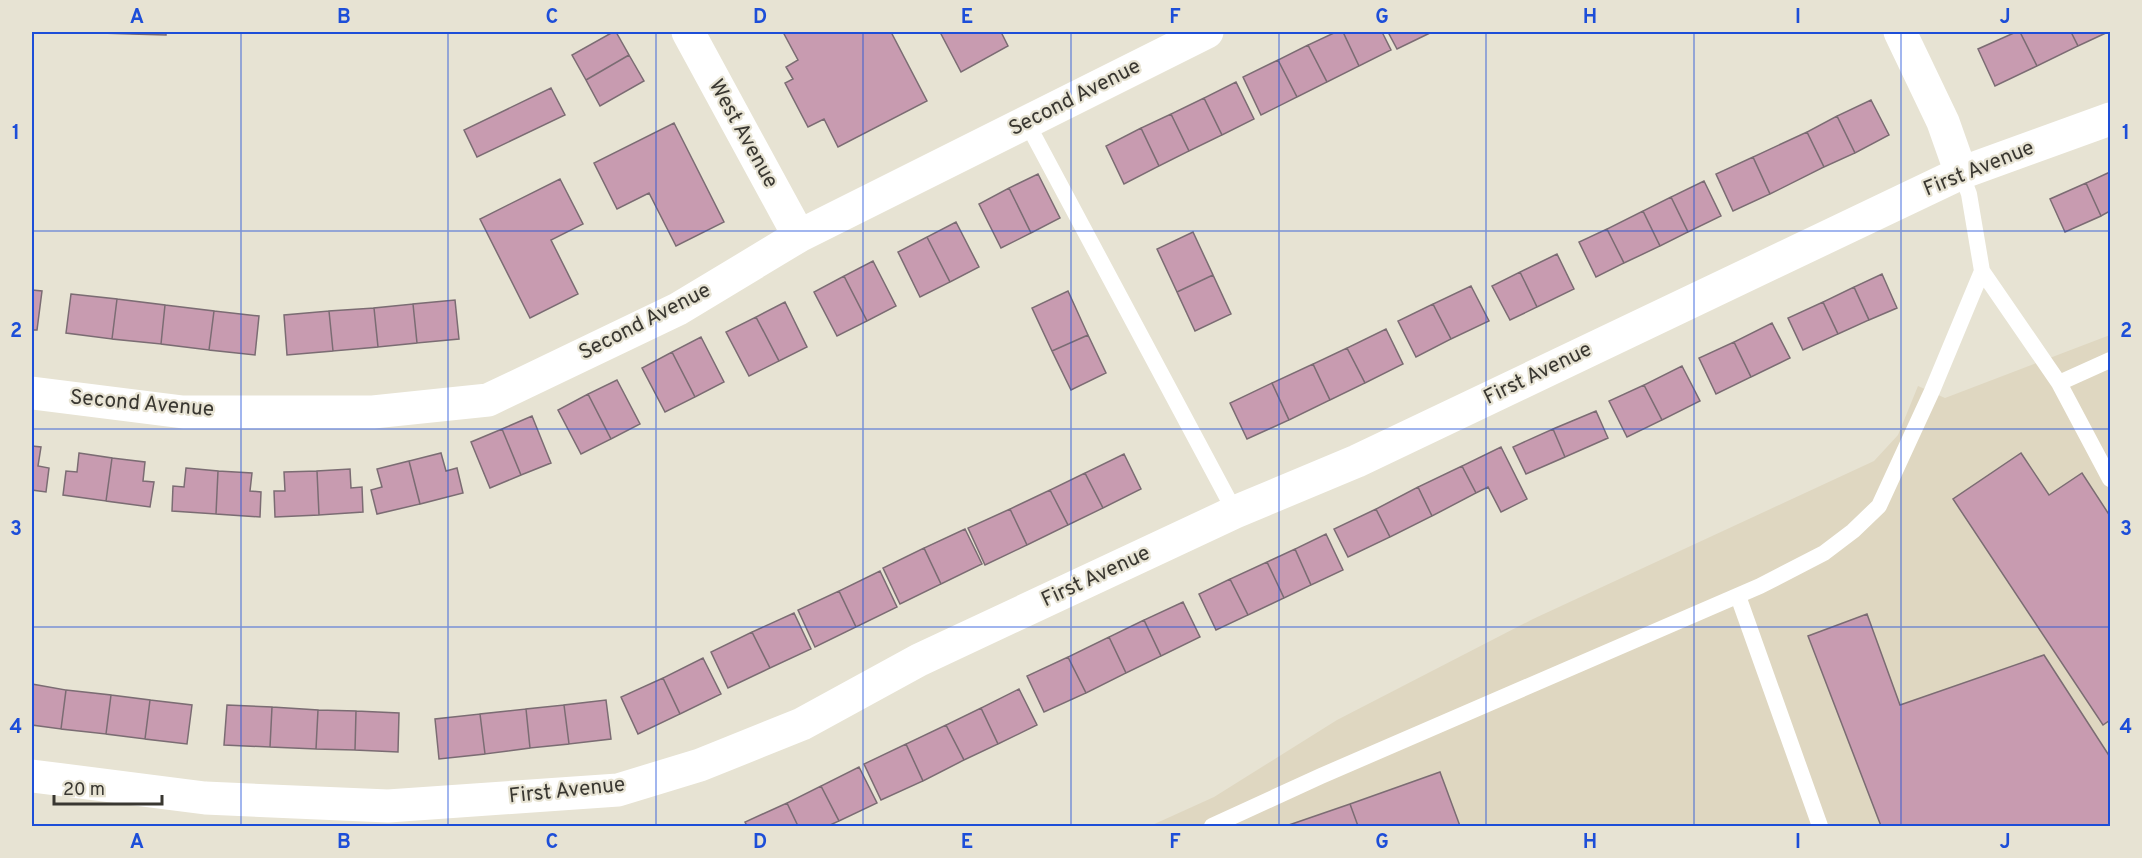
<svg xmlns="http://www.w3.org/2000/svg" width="2142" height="858" font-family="Overpass,sans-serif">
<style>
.built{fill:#dfd7c1}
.building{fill:#c89bb0;stroke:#7b6c73;stroke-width:1.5}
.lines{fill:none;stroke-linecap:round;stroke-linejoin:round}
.service{stroke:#fff;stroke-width:16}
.minor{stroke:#fff;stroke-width:33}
.grid{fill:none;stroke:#1d4ed8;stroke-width:1.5;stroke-opacity:0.55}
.labels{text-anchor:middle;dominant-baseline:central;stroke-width:4.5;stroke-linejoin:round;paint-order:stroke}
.street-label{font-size:21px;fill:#393731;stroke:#e7e3d3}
.neatline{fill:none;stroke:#1d4ed8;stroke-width:2}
.grid-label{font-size:20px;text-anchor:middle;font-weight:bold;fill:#1d4ed8}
</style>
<rect width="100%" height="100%" fill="#e7e3d3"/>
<path class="built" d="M2110,335V826H1150L1214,797L1337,720L1533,619L1874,461L1898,435L1918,386L1945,398Z"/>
<path class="building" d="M100,32H131V34L100,33Z
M131,32H166V35L131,34Z
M613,32H616L629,55L586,80L572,55Z
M783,32H891L927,101L838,147L824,119L808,127L785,83L793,79L786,67L798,60Z
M940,32H1001L1008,46L961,72Z
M1336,32H1343L1359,66L1327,82L1308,45Z
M1343,32H1382L1391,50L1359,66Z
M1388,32H1432L1397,49Z
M2016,32H2020L2037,66L1995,86L1978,49Z
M2020,32H2071L2078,46L2037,66Z
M2071,32H2108L2078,46Z
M1308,45L1327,82L1297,97L1278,60Z
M629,55L644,81L600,106L586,80Z
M1278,60L1297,97L1261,115L1243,77Z
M1236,82L1254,119L1222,135L1204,98Z
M551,88L565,115L477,157L464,130Z
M1204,98L1222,135L1189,151L1171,114Z
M1871,100L1889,135L1855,153L1837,116Z
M1171,114L1189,151L1159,166L1141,128Z
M1837,116L1855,153L1824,167L1807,132Z
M674,123L724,222L676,246L649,193L617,209L594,163Z
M1141,128L1159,166L1124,184L1106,146Z
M1807,132L1824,167L1770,194L1753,157Z
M1753,157L1770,194L1733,211L1716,174Z
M2110,172V211L2101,216L2086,183Z
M1038,174L1060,218L1031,233L1009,188Z
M560,179L583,224L551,240L578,294L530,318L480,219Z
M1704,181L1721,216L1688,232L1671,197Z
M2086,183L2101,216L2065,232L2050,199Z
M1009,188L1031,233L1001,248L979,204Z
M1671,197L1688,232L1660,246L1643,211Z
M1643,211L1660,246L1624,263L1607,229Z
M956,222L979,267L950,282L927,237Z
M1607,229L1624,263L1596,277L1579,242Z
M1193,232L1213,275L1177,292L1157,249Z
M927,237L950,282L920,297L898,252Z
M1557,254L1574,289L1537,307L1520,272Z
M873,261L896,306L867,321L844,276Z
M1520,272L1537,307L1510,320L1492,286Z
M1882,274L1897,308L1869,320L1854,287Z
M1213,275L1231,314L1195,331L1177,292Z
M844,276L867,321L837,336L814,292Z
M1471,286L1489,321L1451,339L1433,304Z
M1854,287L1869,320L1838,334L1823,302Z
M32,290L42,291L37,330H32Z
M1068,291L1088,335L1052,351L1032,308Z
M71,294L117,299L112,339L66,333Z
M117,299L165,305L161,344L112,339Z
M455,300L459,339L417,343L413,304Z
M785,302L807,347L779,361L756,317Z
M1823,302L1838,334L1803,350L1788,318Z
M413,304L417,343L378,347L374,308Z
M1433,304L1451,339L1416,357L1398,321Z
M165,305L214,311L209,350L161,344Z
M374,308L378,347L333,351L329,311Z
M214,311L259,316L255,355L209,350Z
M329,311L333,351L287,355L284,315Z
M756,317L779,361L749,376L726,332Z
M1772,323L1790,358L1751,377L1734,342Z
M1386,329L1403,364L1365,383L1347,348Z
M1088,335L1106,373L1071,390L1052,351Z
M701,337L724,382L695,397L672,352Z
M1734,342L1751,377L1716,394L1699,358Z
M1347,348L1365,383L1330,400L1313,364Z
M672,352L695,397L665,412L642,368Z
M1313,364L1330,400L1289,420L1272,383Z
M1682,366L1700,401L1662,420L1644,385Z
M617,380L640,424L611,439L588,394Z
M1272,383L1289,420L1247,439L1230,403Z
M1644,385L1662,420L1627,437L1609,401Z
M588,394L611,439L581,454L558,410Z
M1596,411L1608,438L1565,457L1553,429Z
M532,416L551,463L521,475L502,429Z
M502,429L521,475L490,488L471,442Z
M1553,429L1565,457L1526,474L1513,447Z
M32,446L41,447L38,466L49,468L46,492L32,490Z
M1501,447L1527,499L1501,512L1488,487L1476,493L1462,466Z
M79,453L112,458L106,501L63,495L66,471L77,472Z
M441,453L446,471L457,468L463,493L420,504L409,461Z
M2021,453L2049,495L2082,473L2110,516V720L2103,725L1953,499Z
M1124,454L1141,489L1103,508L1085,473Z
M112,458L145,462L143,481L154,482L150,507L106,501Z
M409,461L420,504L377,514L371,490L382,487L377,469Z
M1462,466L1476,493L1432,516L1418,487Z
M186,468L218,471L216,514L172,511L173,486L184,487Z
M350,469L351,488L362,487L363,512L319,515L317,471Z
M218,471L252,473L250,491L261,492L260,517L216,514Z
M317,471L319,515L275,517L274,491H285L284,472Z
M1085,473L1103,508L1068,525L1050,490Z
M1418,487L1432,516L1390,537L1376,509Z
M1050,490L1068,525L1027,545L1010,509Z
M1010,509L1027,545L985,565L968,528Z
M1376,509L1390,537L1348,557L1334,529Z
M965,529L982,564L941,584L924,548Z
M1326,534L1343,570L1311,585L1295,549Z
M924,548L941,584L900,604L883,568Z
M1295,549L1311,585L1284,598L1267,562Z
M1267,562L1284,598L1248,615L1230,579Z
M880,571L897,607L856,627L839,591Z
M1230,579L1248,615L1216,630L1199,594Z
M839,591L856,627L815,647L798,610Z
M1183,602L1200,637L1161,656L1144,620Z
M794,613L811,649L770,668L752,632Z
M1867,614L1900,705L2044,655L2110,757V826H1881L1808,636Z
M1144,620L1161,656L1126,673L1109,637Z
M752,632L770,668L728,688L711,652Z
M1109,637L1126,673L1086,693L1068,657Z
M1068,657L1086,693L1044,712L1027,676Z
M703,658L721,694L680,714L663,678Z
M663,678L680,714L638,734L621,697Z
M32,684L66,690L61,729L32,725Z
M1019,689L1037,725L998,744L981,708Z
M66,690L111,695L106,734L61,729Z
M111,695L150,700L145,739L106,734Z
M150,700L192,705L187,744L145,739Z
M606,700L611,739L569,744L564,705Z
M227,705L272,707L270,747L224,745Z
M564,705L569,744L530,748L526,709Z
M272,707L318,710L316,749L270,747Z
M981,708L998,744L964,760L946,725Z
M526,709L530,748L485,754L480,714Z
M318,710L356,711L355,750L316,749Z
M356,711L399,713L398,752L355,750Z
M480,714L485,754L439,759L435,719Z
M946,725L964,760L923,781L906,744Z
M906,744L923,781L881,800L864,764Z
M859,767L877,803L839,821L821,786Z
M1440,772L1460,826H1358L1350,804Z
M821,786L839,821L828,826H798L787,803Z
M787,803L798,826H747L745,822Z
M1350,804L1358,826H1286Z"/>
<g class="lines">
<path class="service" d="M1027,123L1235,512
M1961,173L1969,194L1982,271L2059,383L2110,479
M2059,383L2110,360
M1738,596L1820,826
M1212,826L1321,776L1760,586L1824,553L1853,531L1879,506L1932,391L1982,271"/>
<path class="minor" d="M688,32L799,236
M1900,32L1943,122L1961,173
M32,393L183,412H373L488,400L678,309L799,236L1207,32
M32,776L205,798L388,806L618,790L700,765L802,724L919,660L1235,512L1357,461L1961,173L2110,119"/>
</g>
<path class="grid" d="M241,32V826M448,32V826M656,32V826M863,32V826M1071,32V826M1279,32V826M1486,32V826M1694,32V826M1901,32V826M32,231H2110M32,429H2110M32,627H2110"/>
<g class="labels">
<g class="street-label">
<text transform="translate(1075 98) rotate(-27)">Second Avenue</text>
<text transform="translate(743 134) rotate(61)">West Avenue</text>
<text transform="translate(1979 169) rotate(-22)">First Avenue</text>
<text transform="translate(645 322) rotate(-27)">Second Avenue</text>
<text transform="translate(1538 374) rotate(-26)">First Avenue</text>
<text transform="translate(142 404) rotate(5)">Second Avenue</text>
<text transform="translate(1096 577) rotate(-25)">First Avenue</text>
<text transform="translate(567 791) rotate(-6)">First Avenue</text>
</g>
</g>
<rect width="2142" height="858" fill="none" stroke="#e7e3d3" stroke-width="66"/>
<path d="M54 795v9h108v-9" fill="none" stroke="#393731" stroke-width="3"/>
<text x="63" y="795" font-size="18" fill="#393731" stroke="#e7e3d3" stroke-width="4.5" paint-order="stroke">20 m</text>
<rect x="33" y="33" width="2076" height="792" class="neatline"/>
<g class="grid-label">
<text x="137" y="23">A</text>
<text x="344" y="23">B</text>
<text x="552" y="23">C</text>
<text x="760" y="23">D</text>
<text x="967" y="23">E</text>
<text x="1175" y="23">F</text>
<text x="1382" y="23">G</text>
<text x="1590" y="23">H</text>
<text x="1798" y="23">I</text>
<text x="2005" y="23">J</text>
<text x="16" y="139">1</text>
<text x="2126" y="139">1</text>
<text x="16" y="337">2</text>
<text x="2126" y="337">2</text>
<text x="16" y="535">3</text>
<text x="2126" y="535">3</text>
<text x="16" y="733">4</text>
<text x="2126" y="733">4</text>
<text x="137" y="848">A</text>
<text x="344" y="848">B</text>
<text x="552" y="848">C</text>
<text x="760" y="848">D</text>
<text x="967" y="848">E</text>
<text x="1175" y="848">F</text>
<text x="1382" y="848">G</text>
<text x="1590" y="848">H</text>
<text x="1798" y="848">I</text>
<text x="2005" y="848">J</text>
</g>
</svg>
